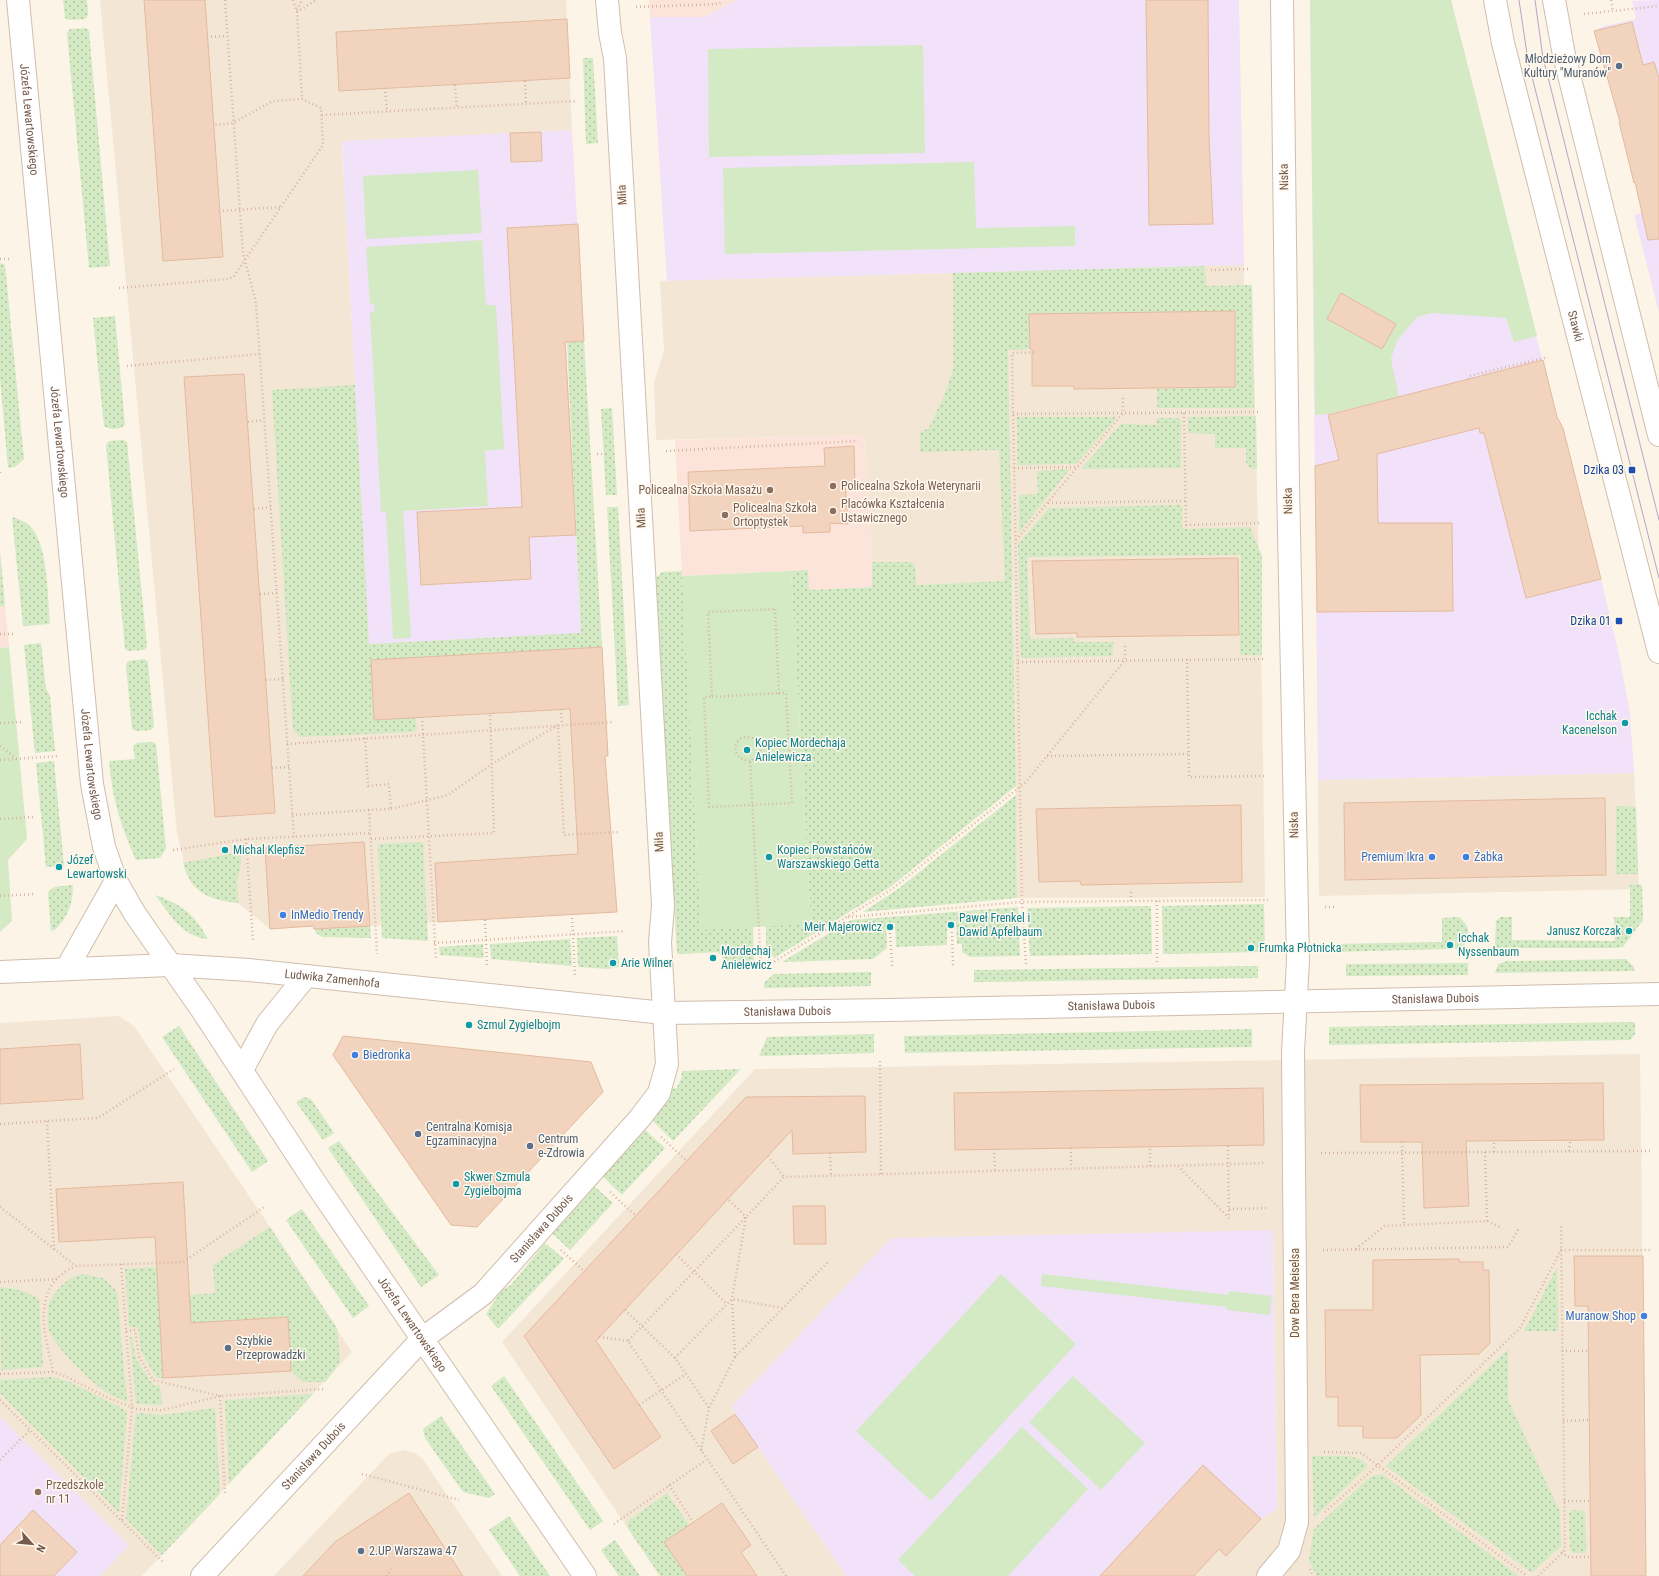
<svg xmlns="http://www.w3.org/2000/svg" width="1659" height="1576" font-family="'Roboto Condensed',sans-serif">
<style>
.residential{fill:#f4e6d4}
.commercial{fill:#fce4da}
.education{fill:#f1e2f9}
.grass{fill:url(#grass-dots)}
.green{fill:#d3eac4}
.building{fill:#f1d3be;stroke:#e4ba9e}
.lines{fill:none;stroke-linecap:round;stroke-linejoin:round}
.minor-casing{stroke:#d0beaf;stroke-width:24}
.path{stroke:#d7b6a1;stroke-width:2.5;stroke-dasharray:1 3;stroke-linecap:butt}
.minor{stroke:#fff;stroke-width:22}
.tram{stroke:#b7a4c6;stroke-width:1}
.service-dot{fill:#5c6f8a;stroke:#fff8ec;stroke-width:1.5}
.transit-dot{fill:#1a4fb4;stroke:#fff8ec;stroke-width:1.5}
.education-dot{fill:#8d6e63;stroke:#fff8ec;stroke-width:1.5}
.culture-dot{fill:#0f9aa8;stroke:#fff8ec;stroke-width:1.5}
.shop-dot{fill:#3f7fe0;stroke:#fff8ec;stroke-width:1.5}
.labels{text-anchor:middle;dominant-baseline:central;stroke-width:3;stroke-linejoin:round;paint-order:stroke}
.service-label{font-size:12px;fill:#4e5e75;stroke:#fff8ec;text-anchor:start}
.street-label{font-size:12px;fill:#755a4b;stroke:#fff8ec}
.transit-label{font-size:12px;fill:#164399;stroke:#fff8ec;text-anchor:end}
.education-label{font-size:12px;fill:#785e54;stroke:#fff8ec;text-anchor:start}
.culture-label{font-size:12px;fill:#0d838f;stroke:#fff8ec;text-anchor:start}
.shop-label{font-size:12px;fill:#366cbe;stroke:#fff8ec;text-anchor:start}
</style>
<defs>
<pattern id="grass-dots" width="8" height="8" patternUnits="userSpaceOnUse"><rect width="8" height="8" fill="#d3eac4"/><path d="M2 2h.1M6 6h.1" fill="none" stroke="#b0c1a1" stroke-width="1.8" stroke-linecap="round"/></pattern>
</defs>
<rect width="100%" height="100%" fill="#fcf4e6"/>
<path class="residential" d="M100,0H566L572,130L342,142L369,644L601,631L608,755L605,756L606,768L617,912L314,929L313,926L270,929L238,903L212,898L202,893L193,885L187,876L177,833Z
M1244,265V285H1252L1262,695L1265,897L1017,898L1013,581L873,587L865,435L656,440L654,382L664,351L660,281Z
M1634,773L1639,889L1319,896L1318,780Z
M119,1016L134,1026L270,1227L352,1352L142,1576H100L129,1545L0,1417V1023Z
M1640,1054L1646,1576H1194L1219,1549L1226,1556L1261,1519L1277,1508L1273,1230L731,1407L846,1576H660L502,1342L755,1069Z
M405,1450L414,1453L422,1458L502,1576H274L386,1457L392,1453Z"/>
<path class="commercial" d="M649,0H737L705,17H650Z
M865,435L873,587L809,590L808,570L682,576L675,440Z
M0,551L9,647L0,648Z"/>
<path class="education" d="M737,0H1239L1244,265L667,281L650,17H705Z
M1310,0H1451L1559,426L1563,428L1601,579L1618,650L1630,713L1634,773L1318,780Z
M1659,0V312L1634,215L1643,212L1636,182L1634,183L1619,122L1620,121L1594,31L1604,26L1636,19L1632,1Z
M572,130L584,341L566,343L581,633L369,644L342,141Z
M1273,1230L1277,1509L1261,1519L1226,1556L1218,1549L1194,1576H846L731,1407L891,1238Z
M0,1417L129,1545L100,1576H0Z"/>
<path class="grass" d="M63,0H87L88,15L85,19L69,20L65,18Z
M86,28L89,31L110,266L89,268L67,33L70,29Z
M583,58H593L598,143L586,144Z
M0,263L5,265L24,459L15,467L8,468L0,378Z
M1205,266L1206,286L1252,285L1254,408H1159L1157,406V389L1235,387L1234,311L1029,314L1030,349L1008,350L1016,786L890,887L774,958L766,946V926L811,923L791,571L808,570L809,590L872,587V562H911L915,566L916,585L1005,581L999,450L920,452V433L929,428L946,391L953,370V273Z
M115,316L125,425C120,430 110,430 104,426L93,318Z
M584,341L602,647L371,660L374,720L415,717L417,730L414,732L300,737L293,730L272,390L355,385L369,644L581,633L567,342Z
M612,408L617,495H606L601,409Z
M1256,416L1257,469H1251L1246,463V448H1215V434L1188,433V417Z
M1017,417H1115V420L1076,464L1017,465Z
M1157,418H1178L1181,420V468L1081,469L1121,424L1157,425Z
M123,440L127,442L147,647L144,650L128,651L125,649L106,445L109,441Z
M1070,469L1019,532V495L1038,494L1037,471Z
M1182,505V529L1250,527L1262,556V655H1240L1241,555L1027,557L1030,639L1074,638V642H1114L1112,656L1021,658L1018,544L1049,508Z
M607,507H618L629,705L618,706Z
M12,517C18,519 24,521 29,525C49,544 47,596 50,624L23,626Z
M0,551L5,606L0,607Z
M682,571L701,929L753,927L754,962L727,963L718,952L677,954L656,578L662,572Z
M41,643L46,689L50,696L55,751L35,753L24,645Z
M145,659L148,662L154,727L151,730L136,731L132,729L126,665L128,661Z
M153,742L156,744L166,849L160,858L136,860C120,823 113,802 109,761L135,759L133,746L136,743Z
M54,761L64,866L46,867L36,763Z
M1016,795L1017,898L863,912L898,889Z
M1616,806L1636,807L1638,874H1616Z
M423,842L428,941L382,938L378,844Z
M241,852V863L237,881L238,903C210,900 191,893 183,863Z
M1630,884L1642,885L1643,920L1623,947L1613,948H1497L1495,944L1496,921L1501,917H1512V940L1615,941L1614,917H1630Z
M73,885C73,905 68,916 55,930L51,931L48,892L54,887Z
M155,895C183,905 194,914 208,939C182,937 170,914 155,895Z
M1264,904L1265,952L1163,954L1162,906Z
M1151,906L1152,954L1030,956L1027,908Z
M1018,907L1020,956L970,957L962,952V944H957L956,921H947V945L896,947L895,923H886L887,948L873,959L782,962L851,920Z
M1459,917C1472,927 1469,937 1462,949H1455V941H1447V949L1332,952V944L1442,942V918Z
M370,926L371,938L322,937L315,932V929Z
M617,936L619,967L608,969L578,967L577,938Z
M570,939L572,966L491,959L490,944Z
M483,944L484,958L440,955L439,947Z
M1626,959L1634,967V971L1495,973L1498,964L1507,961Z
M1468,963V975L1346,976V964Z
M1258,966V978L974,982V970Z
M871,972V986L764,988V983L774,974Z
M1635,1022V1034L1630,1040L1329,1045V1027Z
M179,1026L268,1161L252,1172L162,1037Z
M1252,1029V1047L905,1053L904,1036Z
M874,1034V1053L759,1056L767,1037Z
M741,1069L673,1141L652,1120L665,1103L673,1088L676,1089L681,1079L682,1071Z
M304,1097L311,1099L334,1133L323,1140L296,1102Z
M645,1130L665,1148L622,1195L602,1176Z
M339,1141L439,1275L421,1287L328,1148Z
M594,1186L613,1203L570,1250L552,1233Z
M302,1209L369,1306L353,1318L286,1220Z
M270,1227L337,1328L340,1360L335,1370L325,1382H303L291,1371L287,1317L160,1325L163,1378H157L141,1352L138,1327H129L125,1269L157,1267L159,1298L215,1293L213,1265Z
M545,1243L564,1259L498,1329L486,1314L502,1290L511,1285Z
M1557,1267L1558,1331H1524Z
M83,1274L103,1278L117,1291L127,1402C119,1398 109,1395 102,1389C89,1380 53,1345 49,1330C46,1318 47,1301 56,1292C66,1281 69,1278 83,1274Z
M0,1287C15,1288 26,1291 39,1299L43,1367L1,1370Z
M130,1337H132L136,1359L154,1386L160,1385L162,1405L136,1404Z
M1508,1349V1400L1560,1512L1561,1546L1532,1573L1386,1466Z
M504,1376L603,1521L590,1530L491,1386Z
M53,1377L70,1382L127,1411L119,1513L0,1393V1380Z
M313,1394L229,1484L225,1400Z
M215,1408L220,1494L162,1555L126,1519L136,1413L162,1415Z
M441,1416L495,1494L489,1498L463,1492L425,1438L423,1429Z
M1312,1456C1329,1457 1358,1451 1368,1466L1314,1518Z
M1382,1474L1519,1576H1317L1309,1560L1314,1529L1370,1477Z
M667,1493L689,1525L664,1542L687,1576H660L627,1527L628,1521Z
M1572,1510L1585,1511L1586,1553H1573L1570,1550L1569,1513Z
M509,1516L550,1576H520L489,1530Z
M615,1540L640,1576H619L601,1550Z"/>
<path class="green" d="M1310,0H1451L1537,336L1514,342L1506,318L1432,313L1417,317L1397,341L1391,359L1399,397L1328,414L1315,415Z
M923,45L925,153L709,157L708,49Z
M974,162L976,228L1075,226V246L725,254L723,168Z
M478,170L482,233L366,239L363,176Z
M482,240L486,305H496L504,449L485,451L488,506L403,511L411,638L393,639L386,512H381L370,312L375,311L374,304H370L366,247Z
M791,571L811,924L701,930L682,576Z
M9,647L27,839L8,860L12,921L0,932V648Z
M1001,1274L1076,1344L931,1501L856,1431Z
M1042,1274L1229,1295V1291L1272,1296L1270,1315L1227,1310V1307L1041,1286Z
M1073,1376L1145,1443L1101,1490L1029,1422Z
M1022,1427L1088,1489L1008,1576H915L898,1560Z"/>
<path class="building" d="M144,0H205L223,257L163,261Z
M1146,0H1208L1209,137L1213,224L1149,225Z
M567,19L570,78L339,91L336,32Z
M1632,22L1643,65L1654,62L1659,78V239L1648,240L1635,182L1634,183L1619,122H1620L1594,31Z
M541,132L542,161L511,162L510,133Z
M578,224L584,341L565,342L576,535L529,537L531,579L421,585L417,512L522,507L507,228Z
M1341,293L1396,324L1382,349L1327,319Z
M1235,311V387L1074,389V386H1032V349H1030L1029,314Z
M1543,360L1557,417L1563,428L1601,579L1526,598L1484,433H1480L1479,428L1377,454L1378,523H1452L1453,611L1317,612L1315,466L1339,460L1328,415Z
M244,374L275,813L215,817L184,377Z
M854,446L855,484L845,483L848,524L830,523V532L803,533V526L690,531L688,472L825,466L824,448Z
M1238,558L1239,635L1077,637V633L1036,634L1032,561Z
M602,647L608,756H605L617,912L438,922L435,863L578,854L570,709L374,720L371,660Z
M1605,798L1606,875L1345,880L1344,803Z
M1241,805L1242,882L1081,885L1080,881L1039,882L1036,809Z
M364,842L370,926L314,929L313,926L270,929L265,848Z
M343,1036L591,1062L603,1092L477,1227L451,1225L333,1055Z
M80,1044L83,1099L0,1104V1049Z
M1603,1083L1604,1140L1466,1141L1469,1206L1424,1208L1422,1142H1361L1360,1085Z
M1263,1088L1264,1145L955,1150L954,1093Z
M865,1096L866,1152L793,1154L792,1130L596,1341L661,1437L614,1469L524,1336L746,1097Z
M183,1182L191,1323L288,1317L291,1371L163,1378L155,1237L59,1242L56,1189Z
M793,1206H825L826,1244H794Z
M1574,1256H1643L1646,1576H1591L1588,1306H1575Z
M1459,1259L1460,1262H1483V1270H1489L1490,1343L1479,1354L1420,1355L1421,1415L1397,1438H1363V1426H1338V1397H1326L1325,1310H1373V1260Z
M735,1414L758,1447L733,1464L711,1431Z
M1203,1465L1261,1519L1226,1556L1219,1549L1194,1576H1100Z
M409,1493L463,1576H303L335,1542Z
M722,1503L751,1545L741,1552L757,1576H687L664,1542Z
M33,1510L77,1552L54,1576H0V1545Z"/>
<g class="lines">
<defs>
<g id="minor">
<path id="s1" d="M18,0L92,784L104,847L116,881L135,914L202,1010L318,1187L585,1576"/>
<path id="s2" d="M1495,0L1503,43L1659,652"/>
<path d="M1554,0L1564,55L1659,435"/>
<path d="M67,968L116,881"/>
<path id="s3" d="M0,972L170,965L249,970L664,1013L891,1010L1659,994"/>
<path d="M242,1070L267,1024L306,976"/>
<path id="s4" d="M202,1576L422,1339L483,1294L640,1118L659,1093L667,1064L660,942L663,906L615,58L610,33L607,0"/>
<path d="M1268,1576L1289,1551L1297,1522L1293,1052L1298,961L1288,484L1282,0"/>
</g>
</defs>
<use href="#minor" class="minor-casing"/>
<path class="path" d="M225,0L243,253L256,303L294,837
M293,0L297,12L302,99
M1611,0L1613,11
M636,7L719,4L722,0
M297,10L302,0
M297,12L316,0
M1584,14L1659,6
M207,37L227,36
M525,81L526,104
M455,85L457,108
M385,88L387,112
M322,115L577,101
M219,211L281,207
M0,259H11
M1211,270L1250,269
M119,288L229,279L234,276L323,145L321,108L302,99L273,101L233,123L214,125
M127,366L260,354
M1469,379V376L1548,357
M1184,413L1186,525L1261,523
M1013,414L1258,412
M248,422L264,420
M666,451L858,441
M597,454H609
M1014,468L1076,467
M0,472V473
M1048,503L1186,501
M254,509L271,507
M1016,540L1123,413V397
M260,594L277,593
M775,609L779,693H786L792,803L709,807L704,697H712L708,612Z
M0,634H15
M1187,659L1189,777L1267,776
M1018,662L1265,659
M266,680L283,679
M712,697L779,693
M561,709L562,725
M422,717L436,960
M0,723L24,722
M365,738L368,786L389,784L391,809L369,810L377,954
M287,744L613,722
M0,746L17,759
M1047,756L1188,754
M0,760L59,756
M750,761C742,760 733,755 736,745C743,725 777,747 750,761L761,968
M272,768L289,767
M391,809L448,795L492,764L558,725L564,835L619,832
M292,815L369,810
M0,819L33,817
M246,839L253,941
M371,839L494,833L490,713
M173,850L246,839L371,833
M1131,892V901
M0,896L35,894
M1157,901V963
M1325,907H1336
M572,914L575,975
M848,917L1022,902L1268,900
M485,920L487,965
M952,932L953,965
M890,933L892,966
M434,943L625,931
M1026,964L1022,902L1012,353L1036,352
M764,968L892,889L1025,783L1125,660V645
M880,1061L881,1174
M47,1121L54,1250
M0,1124L98,1118L174,1069
M661,1137L686,1160
M1402,1142L1404,1225
M1228,1146L1229,1218
M1071,1148V1168
M994,1149L995,1170
M1569,1151L1570,1140
M1485,1152L1487,1221
M1494,1152V1141
M830,1153L831,1175
M1321,1153L1650,1151
M768,1156L784,1177
M1150,1166V1147
M1178,1166L1229,1218
M610,1192L635,1215
M0,1207L76,1266
M1229,1209L1266,1208
M1356,1249L1384,1226L1487,1221L1502,1228
M561,1250L584,1271
M1323,1250L1508,1247L1519,1228
M676,1254L727,1304
M121,1264L132,1407L122,1521
M0,1282L57,1279
M625,1310L675,1358L709,1408
M126,1331L135,1330L139,1357L153,1380L220,1396L225,1495
M599,1337L628,1341
M1562,1351H1588
M735,1357L732,1299L782,1308
M675,1358L732,1299L746,1217L728,1199
M53,1372C45,1334 29,1286 76,1266L183,1262L266,1206
M0,1374L53,1372L67,1377L108,1398L137,1409L162,1410L220,1396L324,1389
M0,1400L163,1562
M639,1405L686,1374
M1563,1421L1589,1420
M701,1451L709,1408L735,1357L829,1261
M1324,1452L1361,1453L1527,1576
M0,1460L30,1430
M362,1474L459,1500
M669,1485L693,1522
M1564,1501H1590
M1325,1512L1378,1465L1520,1328L1561,1250H1651
M614,1524L706,1460
M1562,1552L1567,1557H1590
M1310,1569L1313,1576
M386,1576L391,1569
M786,1576L628,1341L784,1177L1266,1163
M1538,1576L1565,1550L1561,1226"/>
<use href="#minor" class="minor"/>
<path class="tram" d="M1519,0L1528,61L1659,578
M1535,0L1543,58L1551,89L1659,520"/>
</g>
<g class="service-dot">
<circle cx="1619" cy="66" r="4"/>
<circle cx="418" cy="1134" r="4"/>
<circle cx="530" cy="1146" r="4"/>
<circle cx="228" cy="1348" r="4"/>
<circle cx="361" cy="1551" r="4"/>
</g>
<g class="transit-dot">
<rect x="1628" y="466" width="8" height="8" rx="2"/>
<rect x="1615" y="617" width="8" height="8" rx="2"/>
</g>
<g class="education-dot">
<circle cx="833" cy="486" r="4"/>
<circle cx="770" cy="490" r="4"/>
<circle cx="833" cy="511" r="4"/>
<circle cx="725" cy="515" r="4"/>
<circle cx="38" cy="1492" r="4"/>
</g>
<g class="culture-dot">
<circle cx="1625" cy="723" r="4"/>
<circle cx="747" cy="750" r="4"/>
<circle cx="225" cy="850" r="4"/>
<circle cx="769" cy="857" r="4"/>
<circle cx="59" cy="867" r="4"/>
<circle cx="951" cy="925" r="4"/>
<circle cx="890" cy="927" r="4"/>
<circle cx="1629" cy="931" r="4"/>
<circle cx="1450" cy="945" r="4"/>
<circle cx="1251" cy="948" r="4"/>
<circle cx="713" cy="958" r="4"/>
<circle cx="613" cy="963" r="4"/>
<circle cx="469" cy="1025" r="4"/>
<circle cx="456" cy="1184" r="4"/>
</g>
<g class="shop-dot">
<circle cx="1432" cy="857" r="4"/>
<circle cx="1466" cy="857" r="4"/>
<circle cx="283" cy="915" r="4"/>
<circle cx="355" cy="1055" r="4"/>
<circle cx="1644" cy="1316" r="4"/>
</g>
<g class="labels">
<g class="service-label">
<text x="1611" y="59" text-anchor="end">Młodzieżowy Dom<tspan x="1611" dy="14">Kultury "Muranów"</tspan></text>
<text x="426" y="1127">Centralna Komisja<tspan x="426" dy="14">Egzaminacyjna</tspan></text>
<text x="538" y="1139">Centrum<tspan x="538" dy="14">e-Zdrowia</tspan></text>
<text x="236" y="1341">Szybkie<tspan x="236" dy="14">Przeprowadzki</tspan></text>
<text x="369" y="1551">2.UP Warszawa 47</text>
</g>
<g class="street-label">
<text stroke="none"><textPath href="#s1" startOffset="120">Józefa Lewartowskiego</textPath></text>
<text transform="translate(1284 177) rotate(-91)">Niska</text>
<text transform="translate(622 195) rotate(-93)">Miła</text>
<text stroke="none"><textPath href="#s2" startOffset="336">Stawki</textPath></text>
<text stroke="none"><textPath href="#s1" startOffset="444">Józefa Lewartowskiego</textPath></text>
<text transform="translate(1288 501) rotate(-91)">Niska</text>
<text transform="translate(641 518) rotate(-93)">Miła</text>
<text stroke="none"><textPath href="#s1" startOffset="768">Józefa Lewartowskiego</textPath></text>
<text transform="translate(1294 825) rotate(-91)">Niska</text>
<text transform="translate(659 842) rotate(-93)">Miła</text>
<text stroke="none"><textPath href="#s3" startOffset="333">Ludwika Zamenhofa</textPath></text>
<text stroke="none"><textPath href="#s3" startOffset="1438">Stanisława Dubois</textPath></text>
<text stroke="none"><textPath href="#s3" startOffset="1114">Stanisława Dubois</textPath></text>
<text stroke="none"><textPath href="#s3" startOffset="790">Stanisława Dubois</textPath></text>
<text stroke="none"><textPath href="#s4" startOffset="487">Stanisława Dubois</textPath></text>
<text transform="translate(1295 1293) rotate(-90)">Dow Bera Meiselsa</text>
<text stroke="none"><textPath href="#s1" startOffset="1421">Józefa Lewartowskiego</textPath></text>
<text stroke="none"><textPath href="#s4" startOffset="164">Stanisława Dubois</textPath></text>
</g>
<g class="transit-label">
<text x="1624" y="470">Dzika 03</text>
<text x="1611" y="621">Dzika 01</text>
</g>
<g class="education-label">
<text x="841" y="486">Policealna Szkoła Weterynarii</text>
<text x="762" y="490" text-anchor="end">Policealna Szkoła Masażu</text>
<text x="841" y="504">Placówka Kształcenia<tspan x="841" dy="14">Ustawicznego</tspan></text>
<text x="733" y="508">Policealna Szkoła<tspan x="733" dy="14">Ortoptystek</tspan></text>
<text x="46" y="1485">Przedszkole<tspan x="46" dy="14">nr 11</tspan></text>
</g>
<g class="culture-label">
<text x="1617" y="716" text-anchor="end">Icchak<tspan x="1617" dy="14">Kacenelson</tspan></text>
<text x="755" y="743">Kopiec Mordechaja<tspan x="755" dy="14">Anielewicza</tspan></text>
<text x="233" y="850">Michal Klepfisz</text>
<text x="777" y="850">Kopiec Powstańców<tspan x="777" dy="14">Warszawskiego Getta</tspan></text>
<text x="67" y="860">Józef<tspan x="67" dy="14">Lewartowski</tspan></text>
<text x="959" y="918">Paweł Frenkel i<tspan x="959" dy="14">Dawid Apfelbaum</tspan></text>
<text x="882" y="927" text-anchor="end">Meir Majerowicz</text>
<text x="1621" y="931" text-anchor="end">Janusz Korczak</text>
<text x="1458" y="938">Icchak<tspan x="1458" dy="14">Nyssenbaum</tspan></text>
<text x="1259" y="948">Frumka Płotnicka</text>
<text x="721" y="951">Mordechaj<tspan x="721" dy="14">Anielewicz</tspan></text>
<text x="621" y="963">Arie Wilner</text>
<text x="477" y="1025">Szmul Zygielbojm</text>
<text x="464" y="1177">Skwer Szmula<tspan x="464" dy="14">Zygielbojma</tspan></text>
</g>
<g class="shop-label">
<text x="1424" y="857" text-anchor="end">Premium Ikra</text>
<text x="1474" y="857">Żabka</text>
<text x="291" y="915">InMedio Trendy</text>
<text x="363" y="1055">Biedronka</text>
<text x="1636" y="1316" text-anchor="end">Muranow Shop</text>
</g>
</g>
<g transform="translate(32 1544) rotate(117)" stroke="#fff8ec" stroke-width="3" paint-order="stroke">
<path d="M0-3L7 15L0 10L-7 15Z" fill="#755a4b"/>
<text y="-6" font-size="11" font-weight="bold" text-anchor="middle" fill="#755a4b">N</text>
</g>
</svg>
